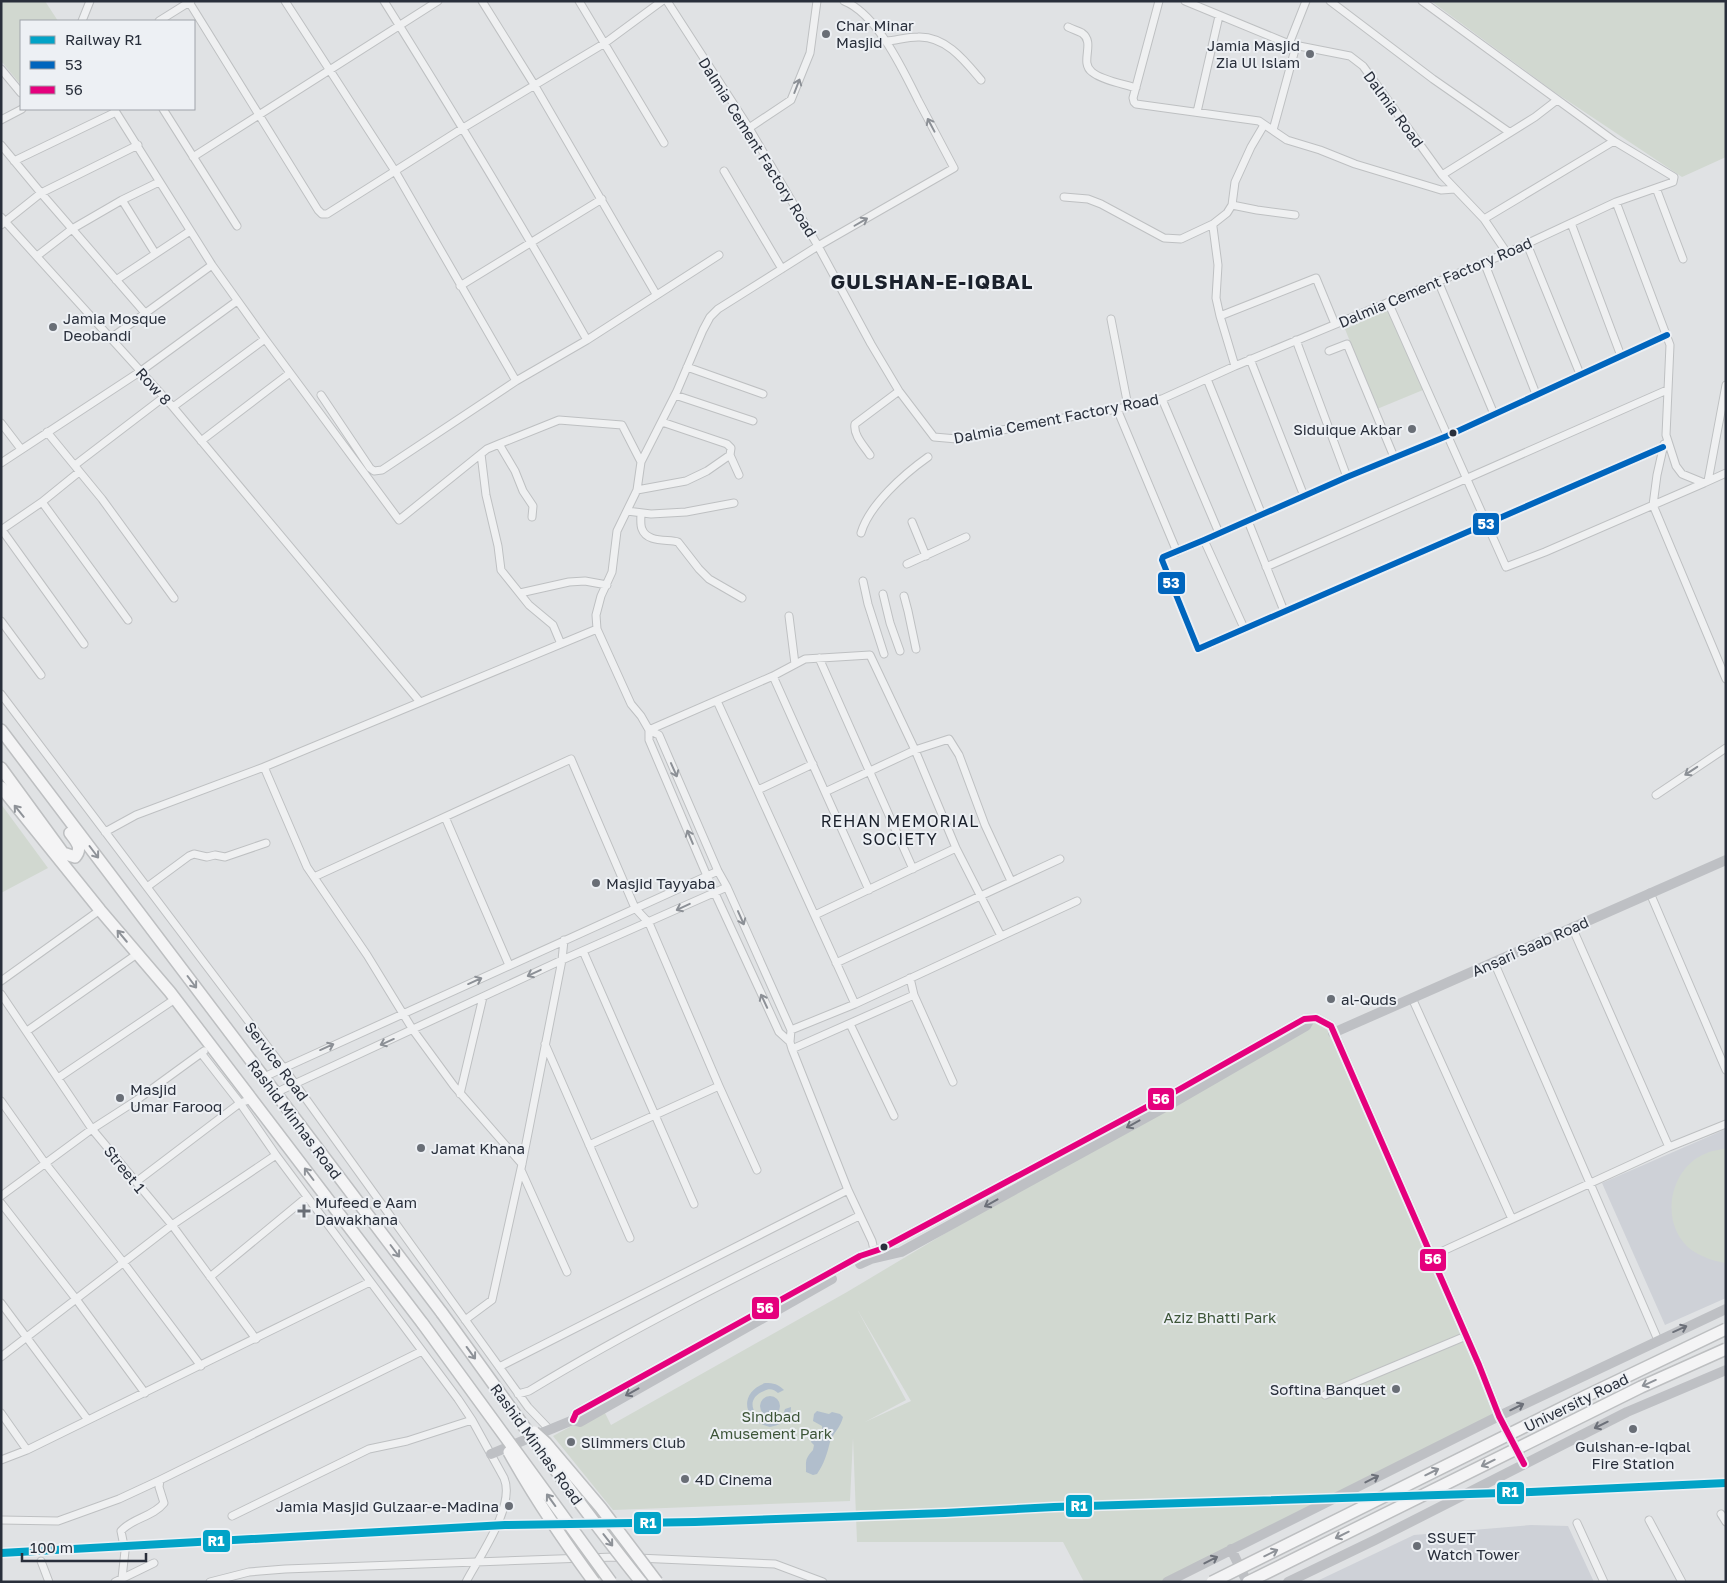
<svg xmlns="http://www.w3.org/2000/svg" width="1727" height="1583" font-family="'Golos Text',sans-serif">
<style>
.built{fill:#ced1d7}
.green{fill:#d1d8d0;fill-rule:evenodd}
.water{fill:#b1becc}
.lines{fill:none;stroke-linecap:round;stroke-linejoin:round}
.street-casing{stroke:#bec0c2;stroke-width:9}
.primary-casing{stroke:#bdbfc1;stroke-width:14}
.street{stroke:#eff0f1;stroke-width:7}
.secondary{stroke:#bec0c4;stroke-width:10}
.primary{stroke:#f4f4f5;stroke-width:11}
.primary-bridge-casing{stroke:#bdbfc1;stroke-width:14;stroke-linecap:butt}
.primary-bridge{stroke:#f4f4f5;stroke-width:11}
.bus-1-casing{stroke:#edf0f4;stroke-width:10}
.bus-2-casing{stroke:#edf0f4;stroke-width:10}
.bus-1{stroke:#0065bd;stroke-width:6}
.bus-2{stroke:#e5007d;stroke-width:6}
.rail-1-casing{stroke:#edf0f4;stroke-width:11}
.rail-1{stroke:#02a3c7;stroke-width:8}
.oneway{stroke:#8c9096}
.oneway2{stroke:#8e9298}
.oneway3{stroke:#6c7079}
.poi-dot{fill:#696e76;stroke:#edf0f4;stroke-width:2}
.bus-dot{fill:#292f3b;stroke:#edf0f4;stroke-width:2}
.labels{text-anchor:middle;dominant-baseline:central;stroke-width:4;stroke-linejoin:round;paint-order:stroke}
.poi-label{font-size:15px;fill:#292f3b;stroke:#edf0f4;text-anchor:start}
.street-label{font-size:15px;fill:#292f3b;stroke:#edf0f4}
.park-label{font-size:15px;fill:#3d5538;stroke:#edf0f4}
.neighbourhood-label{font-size:16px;letter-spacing:1px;fill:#1b212c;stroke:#edf0f4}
.district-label{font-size:20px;font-weight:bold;letter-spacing:1px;fill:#1b212c;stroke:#edf0f4}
.line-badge{stroke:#edf0f4;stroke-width:2}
.badge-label{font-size:14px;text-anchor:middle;font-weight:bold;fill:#fff}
</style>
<rect width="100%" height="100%" fill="#e0e2e4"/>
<path class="built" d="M1726,1129V1298L1665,1325L1602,1183Z
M1531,1525L1568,1526L1594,1582H1315L1414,1535Z"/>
<path class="green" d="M1,1H45L58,21H21V85L1,61Z
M1431,1H1726V157L1682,177L1553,91Z
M1388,310L1423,390L1377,409L1345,329Z
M1,804L48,868L1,893Z
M1304,1019H1316L1333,1032L1500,1415L1168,1582H1084L1063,1542H857L853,1438L850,1501L613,1510L553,1436L603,1409L611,1425L847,1292ZM857,1309L911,1401L865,1422L906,1400Z
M1726,1148V1263C1714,1261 1704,1258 1693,1251C1658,1227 1668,1167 1707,1153C1713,1150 1720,1150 1726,1148Z"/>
<path class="water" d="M765,1383C774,1383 778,1384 784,1390L778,1393C774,1389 769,1388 764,1391C732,1404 776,1442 785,1409L791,1407C791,1420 781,1425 770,1427C743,1421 738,1393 765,1383Z
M760 1406a10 10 0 1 1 20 0a10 10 0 1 1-20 0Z
M817,1411L829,1414L832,1412L840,1414L843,1417C841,1427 833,1433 830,1442C827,1454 824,1464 817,1474L813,1475L806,1472C806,1460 805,1459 813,1450L814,1445L811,1442L815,1431L823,1433L822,1426L813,1421L814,1414Z"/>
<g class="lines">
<defs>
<path id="street" d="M285,1L395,171L516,381
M384,1C454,113 522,225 587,340
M482,1L535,86L656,294
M579,1L664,143
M667,1L749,128L818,246L871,344L899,391L934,437L957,439L1058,419L1117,409L1162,399L1235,366L1507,253L1616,202L1673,182L1674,177L1614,141L1422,1
M1159,1L1133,98L1134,102L1136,104L1259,121L1287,140L1320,150L1355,164L1441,190L1455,189
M1185,1L1289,44L1350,56L1363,66L1442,175L1484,219L1507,253
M1330,1L1433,79L1509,132
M189,2L318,210L322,214H327L463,128L605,43L662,1
M82,21L90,1
M159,21L191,1
M1068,27C1072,29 1078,31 1082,33C1096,43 1079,62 1092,72C1101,80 1124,84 1136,88
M887,41C897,40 908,37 918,37C946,36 965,61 981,80
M1289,44L1306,1
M1,69L21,93
M114,109L212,265L265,339L399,520L487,449L499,444L559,420L622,425L641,462
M163,109L237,226
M1197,112L1219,16
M1,120L22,109
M749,128L791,100L810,53L817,1
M1273,130L1296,46
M1,145L41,193L145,313
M193,157L438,1
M14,161L116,112
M724,171L782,269
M1442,175L1535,117L1557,100
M1656,188L1683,259
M1064,197L1088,199L1101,204L1164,238L1181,239L1213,224
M122,200L155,253
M1616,202L1670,345L1666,435L1676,466L1682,474L1704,483L1726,473
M1232,205L1257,210L1295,215
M1,217L173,407L420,702
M1484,219L1614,141
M1571,223L1621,356
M1,225L41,193L138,145
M1527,244L1580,374
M37,256L72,229L122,200L159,182
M1484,262L1536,394
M116,280L190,231
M1438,281L1494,414
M460,286L602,199
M1388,302L1506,567L1545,552L1704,483
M1220,316L1316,278L1335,324
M1111,319L1128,406
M111,338L212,265
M1296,340L1347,477
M1329,351L1347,344L1394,457
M1250,359L1304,496
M1235,366L1220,316L1216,298L1218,265L1213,227V224L1227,213L1232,205L1235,182L1251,147L1264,125
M687,367L763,394
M1207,379L1262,515
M321,395L370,468L374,471L382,470L516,381L587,340L719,255
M675,395L753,421
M1162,399L1219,533
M173,407L265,339
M1117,409L1177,552
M1,423L21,449
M47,432L102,499L174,598
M201,441L290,373
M499,444L515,471L523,491L533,506L532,517
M1664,444L1657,475L1653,505L1726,679
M1663,447L1198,649L1162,560L1163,557L1204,540L1347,477L1447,436L1667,335
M481,454L486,495L498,546L501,570L529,605L553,625L561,644
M730,455L739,475
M870,455C864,446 853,435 855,424L899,391
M1,463L141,371L237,301
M75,465L164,397
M1708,481L1726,385
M637,490L686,481L707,471L730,455L731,448L727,444L662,422
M42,502L128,620
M627,511L651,514L686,512L734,503
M641,513C641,517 640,525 642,529C647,543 668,539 678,542L699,569L709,579L742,598
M1248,521L1284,611
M912,522L926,556
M1,530L42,502L79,472
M2,530L84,644
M861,533C869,505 904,474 928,457
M1204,540L1244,628
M907,564L966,537
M1266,567L1667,390
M863,581L868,604L884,654
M520,593L569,582L585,581L607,585
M883,594L890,623L900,651
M904,596L908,611L916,649
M789,616L795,664
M1,621L41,675
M819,658L913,869
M773,676L869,890
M1,694L283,1067L528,1407L549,1429
M717,701L855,1004
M649,730L659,735L718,871L727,887L791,1030L790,1042L792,1049L848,1190L872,1241L875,1254
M649,730L773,676L805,659L870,655L915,750L956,848L1001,936
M264,767L307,867L367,955L413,1030L454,1086L522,1164
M758,790L813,764
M825,792L915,750L949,739L959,755L985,825L1011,881
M1656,795L1726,748
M445,817L509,965
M105,832L136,815L264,767L597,629
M314,877L571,759L635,908L649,923L719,1086L757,1170
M147,887L189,856L194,854L207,857L215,855L225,857L266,843
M1650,893L1726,1070
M815,915L956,848
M1572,927L1669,1147
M583,951L694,1204
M1494,962L1658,1340
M836,963L1060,859
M910,978L914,995L953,1082
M1,981L100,910
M1,994L92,1129L172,1225L256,1339
M1412,998L1512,1219
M850,1024L894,1116
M791,1030L855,1004L1077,901
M27,1031L137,954
M790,1042L779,1032L707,876L649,740V730L641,716L631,704L597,629L596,615L601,596L612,572L617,531L637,490L641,462L677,391L703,330L710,317L718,309L818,246L954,168C942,145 930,123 918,100C903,70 877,14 844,1
M545,1044L630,1238
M792,1049L914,995
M201,1053L240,1103L276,1155L458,1399L472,1420L504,1478C516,1506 479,1557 466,1582
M264,1077L718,871
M58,1078L175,999
M275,1093L562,960L727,887
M460,1094L483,997
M1,1101L45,1163L123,1262L201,1366
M589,1145L719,1086
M521,1170L567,1272
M136,1182L240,1103L252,1099
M1,1196L92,1129L134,1102L204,1051
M1,1203L76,1299L145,1393
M1432,1256L1669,1147L1726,1124
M210,1277L307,1197
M1,1303L88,1420
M465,1320L492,1300L522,1164L562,960L564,940
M1,1357L172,1225L276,1155
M499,1367L848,1190
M518,1394L529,1391C636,1326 748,1271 859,1216
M1325,1395L1466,1336
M1,1413L27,1450
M1,1460L27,1450L370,1282
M1721,1514L1726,1522
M232,1516L369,1449L407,1441L472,1420
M1,1520L58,1521L119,1499L160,1480
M1649,1520L1682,1582
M1577,1523L1604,1582
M41,1561L49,1582
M122,1578L125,1551L121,1531C132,1518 153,1517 164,1503L159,1487L160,1480L422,1351
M115,1582L154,1563
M210,1582L249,1572L285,1569L614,1557L775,1564L823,1582"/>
<path id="primary" d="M1,730L442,1313
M1,768L63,853L75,857C83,848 76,841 70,833
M1,787L100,910L170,992L423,1324"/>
</defs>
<use href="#street" class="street-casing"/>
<use href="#primary" class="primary-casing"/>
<use href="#street" class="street"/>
<path class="secondary" d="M1333,1033L1726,860
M860,1264L871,1259L901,1252L1174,1102L1306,1026L1310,1019
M573,1420L576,1413L860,1256L881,1249L1171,1094L1304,1019L1316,1018L1331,1026L1479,1365L1499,1416L1524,1464
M491,1454L573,1420L580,1422L832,1279
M1231,1549L1247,1582
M1167,1582L1499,1416L1726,1309
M1288,1582L1375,1540L1627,1412L1726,1370"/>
<use href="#primary" class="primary"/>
<defs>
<path id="primary-bridge" d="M442,1313C508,1403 571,1495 641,1582
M423,1324L611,1582
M534,1432L546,1443L601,1508L657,1582
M509,1452C534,1497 563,1540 594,1582
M1212,1582L1586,1396L1726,1329
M1248,1582L1641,1387L1726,1349"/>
</defs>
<use href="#primary-bridge" class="primary-bridge-casing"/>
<use href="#primary-bridge" class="primary-bridge"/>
<defs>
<path id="bus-1" d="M1663,447L1198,649L1162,560L1163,557L1204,540L1347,477L1447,436L1667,335"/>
<path id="bus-2" d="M573,1420L576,1413L860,1256L881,1249L1171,1094L1304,1019L1316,1018L1331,1026L1479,1365L1499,1416L1524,1464"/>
</defs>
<use href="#bus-1" class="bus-1-casing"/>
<use href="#bus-2" class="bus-2-casing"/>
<use href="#bus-1" class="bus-1"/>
<use href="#bus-2" class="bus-2"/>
<defs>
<path id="rail-1" d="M1,1553L505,1525L695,1522L945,1513L1054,1507L1531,1492L1726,1483"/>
</defs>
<use href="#rail-1" class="rail-1-casing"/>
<use href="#rail-1" class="rail-1"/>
</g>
<defs><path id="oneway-shaft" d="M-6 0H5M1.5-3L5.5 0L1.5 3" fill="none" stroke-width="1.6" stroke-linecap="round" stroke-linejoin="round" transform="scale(1.25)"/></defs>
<g class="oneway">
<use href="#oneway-shaft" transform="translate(797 86) rotate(-69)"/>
<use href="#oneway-shaft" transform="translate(931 125) rotate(-118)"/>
<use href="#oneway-shaft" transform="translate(861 222) rotate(-30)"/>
<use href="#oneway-shaft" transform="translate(674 770) rotate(66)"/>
<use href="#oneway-shaft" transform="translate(1691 771) rotate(147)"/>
<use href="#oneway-shaft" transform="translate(690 837) rotate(-113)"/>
<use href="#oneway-shaft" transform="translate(683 907) rotate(155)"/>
<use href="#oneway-shaft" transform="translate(741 918) rotate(66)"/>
<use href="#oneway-shaft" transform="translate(534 973) rotate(155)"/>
<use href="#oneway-shaft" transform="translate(475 981) rotate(-24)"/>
<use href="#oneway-shaft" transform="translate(764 1001) rotate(-115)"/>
<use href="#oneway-shaft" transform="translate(387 1042) rotate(156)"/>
<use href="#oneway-shaft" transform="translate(327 1047) rotate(-24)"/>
</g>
<g class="oneway2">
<use href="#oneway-shaft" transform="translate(19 811) rotate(-129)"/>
<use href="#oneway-shaft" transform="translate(94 852) rotate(53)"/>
<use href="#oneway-shaft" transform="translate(122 936) rotate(-130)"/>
<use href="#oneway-shaft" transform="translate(192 982) rotate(53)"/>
<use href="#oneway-shaft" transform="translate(309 1174) rotate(-127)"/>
<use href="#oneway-shaft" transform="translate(395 1251) rotate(53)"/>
<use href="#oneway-shaft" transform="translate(471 1353) rotate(54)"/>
<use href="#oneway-shaft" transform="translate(1649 1383) rotate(156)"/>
<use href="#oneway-shaft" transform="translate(1488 1463) rotate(154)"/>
<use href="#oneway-shaft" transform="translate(1432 1472) rotate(-26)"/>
<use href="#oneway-shaft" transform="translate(551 1500) rotate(-126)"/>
<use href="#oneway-shaft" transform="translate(1342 1535) rotate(154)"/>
<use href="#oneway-shaft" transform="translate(608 1540) rotate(52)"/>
<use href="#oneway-shaft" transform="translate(1271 1553) rotate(-26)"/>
</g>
<g class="oneway3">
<use href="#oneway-shaft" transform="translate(1133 1124) rotate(151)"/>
<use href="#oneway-shaft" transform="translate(991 1203) rotate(151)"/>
<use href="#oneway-shaft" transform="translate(1680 1329) rotate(-24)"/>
<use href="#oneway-shaft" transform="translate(632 1392) rotate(151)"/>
<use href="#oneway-shaft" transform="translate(1517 1407) rotate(-26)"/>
<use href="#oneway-shaft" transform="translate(1601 1425) rotate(154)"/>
<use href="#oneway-shaft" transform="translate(1372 1479) rotate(-27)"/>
<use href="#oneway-shaft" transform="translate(1211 1560) rotate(-27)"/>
</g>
<g class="poi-dot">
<circle cx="826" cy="34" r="5"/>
<circle cx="1310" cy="54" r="5"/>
<circle cx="53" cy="327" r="5"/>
<circle cx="1412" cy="429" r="5"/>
<circle cx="596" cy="883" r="5"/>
<circle cx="1331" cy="999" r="5"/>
<circle cx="120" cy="1098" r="5"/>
<circle cx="421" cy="1148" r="5"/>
<path d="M301.5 1203.5h5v5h5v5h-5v5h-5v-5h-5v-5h5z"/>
<circle cx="1396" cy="1389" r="5"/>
<circle cx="1633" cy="1429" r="5"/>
<circle cx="571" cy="1442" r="5"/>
<circle cx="685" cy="1479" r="5"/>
<circle cx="509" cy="1506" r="5"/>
<circle cx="1417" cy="1546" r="5"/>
</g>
<g class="bus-dot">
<circle cx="1453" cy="433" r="4.5"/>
<circle cx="884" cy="1247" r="4.5"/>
</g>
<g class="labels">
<g class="poi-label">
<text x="836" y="25">Char Minar<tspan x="836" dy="17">Masjid</tspan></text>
<text x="1300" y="45" text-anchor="end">Jamia Masjid<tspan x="1300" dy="17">Zia Ul Islam</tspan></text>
<text x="63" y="318">Jamia Mosque<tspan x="63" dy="17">Deobandi</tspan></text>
<text x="1402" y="429" text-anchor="end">Siduique Akbar</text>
<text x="606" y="883">Masjid Tayyaba</text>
<text x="1341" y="999">al-Quds</text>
<text x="130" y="1089">Masjid<tspan x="130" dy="17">Umar Farooq</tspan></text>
<text x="431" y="1148">Jamat Khana</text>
<text x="315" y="1202">Mufeed e Aam<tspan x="315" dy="17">Dawakhana</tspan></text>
<text x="1386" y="1389" text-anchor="end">Softina Banquet</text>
<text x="581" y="1442">Slimmers Club</text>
<text x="1633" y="1446" text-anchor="middle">Gulshan-e-Iqbal<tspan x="1633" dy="17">Fire Station</tspan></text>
<text x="695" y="1479">4D Cinema</text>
<text x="499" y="1506" text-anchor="end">Jamia Masjid Gulzaar-e-Madina</text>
<text x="1427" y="1537">SSUET<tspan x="1427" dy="17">Watch Tower</tspan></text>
</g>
<g class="street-label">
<text transform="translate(1394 109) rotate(54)">Dalmia Road</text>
<text transform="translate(758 147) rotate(58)">Dalmia Cement Factory Road</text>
<text transform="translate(1435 282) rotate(-23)">Dalmia Cement Factory Road</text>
<text transform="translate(154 386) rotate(48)">Row 8</text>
<text transform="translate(1056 418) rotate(-11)">Dalmia Cement Factory Road</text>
<text transform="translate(1530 946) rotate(-24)">Ansari Saab Road</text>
<text transform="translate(277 1061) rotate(53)">Service Road</text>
<text transform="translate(295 1119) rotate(53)">Rashid Minhas Road</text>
<text transform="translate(125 1169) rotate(51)">Street 1</text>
<text transform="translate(1576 1402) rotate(-26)">University Road</text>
<text transform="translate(537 1444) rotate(54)">Rashid Minhas Road</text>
</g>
<g class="park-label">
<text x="1220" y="1317">Aziz Bhatti Park</text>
<text x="771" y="1416">Sindbad<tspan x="771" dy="17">Amusement Park</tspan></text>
</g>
<g class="neighbourhood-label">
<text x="900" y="821">REHAN MEMORIAL<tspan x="900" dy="18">SOCIETY</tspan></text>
</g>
<g class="district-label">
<text x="932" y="281">GULSHAN-E-IQBAL</text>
</g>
</g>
<g class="line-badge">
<rect x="1472" y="512" width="28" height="24" rx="5" fill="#0065bd"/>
<rect x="1157" y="571" width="29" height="24" rx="5" fill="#0065bd"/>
<rect x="1147" y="1087" width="28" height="24" rx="5" fill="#e5007d"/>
<rect x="1419" y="1248" width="28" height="24" rx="5" fill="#e5007d"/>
<rect x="751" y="1296" width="29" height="24" rx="5" fill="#e5007d"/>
<rect x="1496" y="1481" width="29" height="24" rx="5" fill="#02a3c7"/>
<rect x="1065" y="1494" width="28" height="24" rx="5" fill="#02a3c7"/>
<rect x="633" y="1511" width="29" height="24" rx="5" fill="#02a3c7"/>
<rect x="202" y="1529" width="29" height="24" rx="5" fill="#02a3c7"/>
</g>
<g class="badge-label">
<text x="1486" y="529">53</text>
<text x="1171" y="588">53</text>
<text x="1161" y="1104">56</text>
<text x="1433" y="1264">56</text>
<text x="765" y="1313">56</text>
<text x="1510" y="1497">R1</text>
<text x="1079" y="1511">R1</text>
<text x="648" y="1528">R1</text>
<text x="216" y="1546">R1</text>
</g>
<rect width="1727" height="1583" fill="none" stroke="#292f3b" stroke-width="5"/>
<rect x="20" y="20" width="175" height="90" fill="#edf0f4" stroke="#9fa3aa"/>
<rect x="30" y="36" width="25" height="8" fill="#02a3c7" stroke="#9fa3aa"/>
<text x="65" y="45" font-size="15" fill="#292f3b">Railway R1</text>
<rect x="30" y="61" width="25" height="8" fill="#0065bd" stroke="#9fa3aa"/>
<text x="65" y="70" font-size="15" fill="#292f3b">53</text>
<rect x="30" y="86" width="25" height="8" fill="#e5007d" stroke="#9fa3aa"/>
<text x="65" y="95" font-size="15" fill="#292f3b">56</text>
<path d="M22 1553v8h124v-8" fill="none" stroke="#292f3b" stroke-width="2.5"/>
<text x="30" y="1553" font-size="15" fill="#292f3b" stroke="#edf0f4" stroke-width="4" paint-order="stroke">100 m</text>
</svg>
